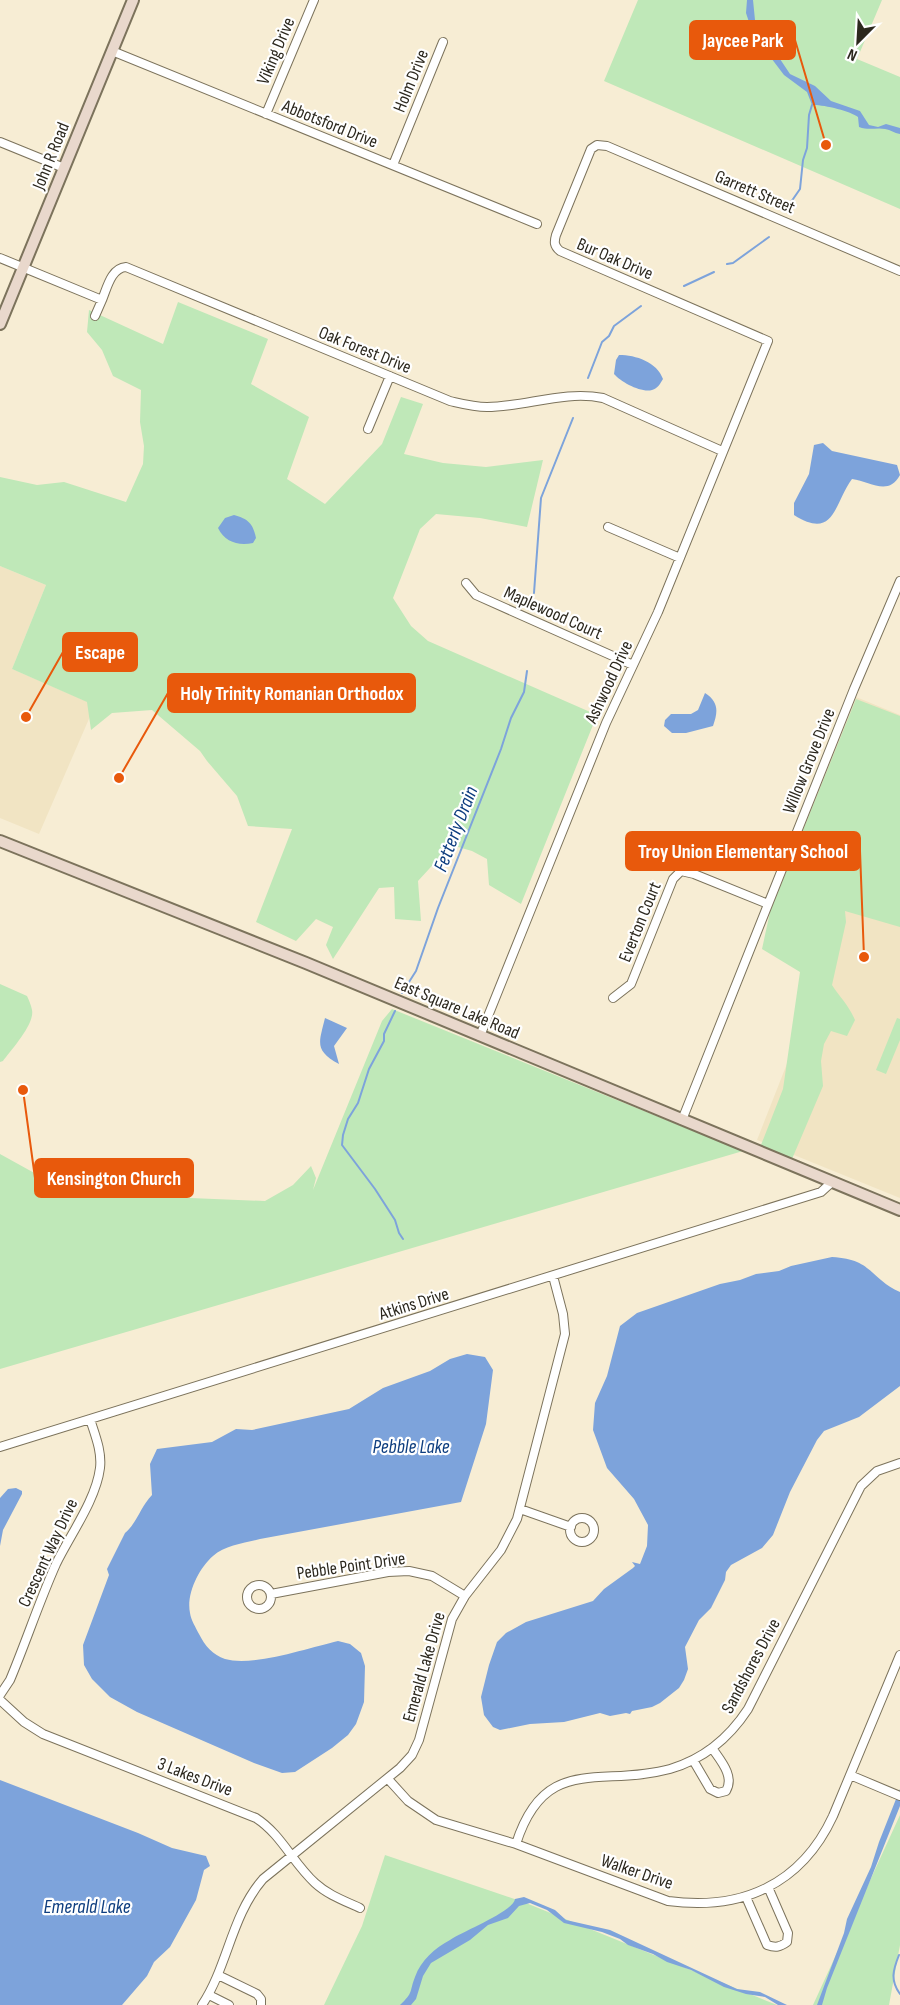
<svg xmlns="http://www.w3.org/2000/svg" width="900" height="2005" font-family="'Sofia Sans Condensed',sans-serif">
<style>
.built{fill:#f1e4c3}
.green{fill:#bfe8b8}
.water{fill:#7da3db}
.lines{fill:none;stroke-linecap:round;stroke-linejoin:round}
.stream{stroke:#7da3db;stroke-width:2}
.street-casing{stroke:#7c735c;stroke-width:10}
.secondary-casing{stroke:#7c735c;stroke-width:14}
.street{stroke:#fff;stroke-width:8}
.secondary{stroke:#e9d8cc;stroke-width:10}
.labels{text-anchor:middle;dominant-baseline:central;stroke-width:4.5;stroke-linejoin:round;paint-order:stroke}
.street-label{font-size:18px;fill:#2c281e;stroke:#fff}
.water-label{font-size:20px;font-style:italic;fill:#0d3d7f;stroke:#fff}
.leader{fill:none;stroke:#e8590c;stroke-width:2}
.callout-dot{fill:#e8590c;stroke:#fff;stroke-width:2}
.callout{fill:#e8590c;stroke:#e8590c;stroke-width:2}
.callout-label{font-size:20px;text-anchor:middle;font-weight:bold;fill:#fff}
</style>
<rect width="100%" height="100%" fill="#f7edd4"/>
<path class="built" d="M0,566L46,585L12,669L95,705L39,834L0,818Z
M856,697L900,715V1198L757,1140L836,939L770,912Z"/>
<path class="green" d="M638,0H882L857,59L900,77V209L604,81Z
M178,302L268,339L251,384L309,417L287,479L325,504L382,444L401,397L423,404L404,454L443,463L486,467L543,460L527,527L480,518L436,514L420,529L393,598L411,626L428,641L597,715L521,904L489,885L487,859L472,851L451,845L418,881L421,921L395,919L394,887L379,888L333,959L326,945L333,927L316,919L296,941L256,922L292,829L248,826L237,796L207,761L200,751L152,710L112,713L91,730L87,702L12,669L46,585L0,566V477L37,485L64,482L126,502L143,464L144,446L140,422L141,390L113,376L102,350L87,332L89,310L163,344Z
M856,699L900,716V927L845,911L846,922L832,985C841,999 848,1004 855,1020L847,1036L831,1031L824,1044L821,1061L823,1086L792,1159L761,1145L783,1089L800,972L762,949L770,912Z
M0,984L27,996C29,1000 31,1005 32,1010C35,1024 11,1050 3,1061L0,1062Z
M392,1009L743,1151L0,1369V1154L47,1180L52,1172L77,1180L120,1184L119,1195L265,1201L293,1185L311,1166L316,1178L313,1190L382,1021Z
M897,1018L900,1019V1040L886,1074L876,1070Z
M900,1815V1945L889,2005H813Z
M385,1855L526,1903L777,2005H324L362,1926Z"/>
<path class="water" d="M747,0H753L755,20L760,33L774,50L790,74L815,86L831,101L860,111L869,125L878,127L886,124L900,128V134C894,133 891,130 885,129C876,127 870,131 859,127L858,117C851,111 821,104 812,105L807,92L784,75L753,34L746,13Z
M619,355C636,355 657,362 663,379C660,384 658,388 652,390C641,393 621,382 614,374L616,360Z
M823,443L832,451L897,465L900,475C888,497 870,481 852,479C834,503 835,541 794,515V503L809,474L814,445Z
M234,515C248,519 253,523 256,538L253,543C238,546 225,542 218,528L225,518Z
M705,693C719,702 718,712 713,726L686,733H672L664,726L665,720L671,714H691L698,710Z
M325,1018L347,1028L334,1046L339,1064C314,1050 319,1043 325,1018Z
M832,1257C873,1259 870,1279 900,1292V1386L859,1417L824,1431L817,1440L790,1492L773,1535L762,1548L731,1565L726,1572L725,1580L711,1608L699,1620L685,1647L688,1669L684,1680L679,1688L660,1703L652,1707L632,1711L630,1714L626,1713L610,1716L600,1713L564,1722L530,1724L500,1730L493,1727L484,1715L481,1697L489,1665L497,1642L506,1633L526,1622L593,1601L604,1589L633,1568L635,1566L632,1562L640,1564L647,1546L648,1525L634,1499L607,1468L593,1430L595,1403L607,1376L620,1326L637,1313L720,1284L740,1280L756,1274L779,1271L791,1266Z
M467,1354L485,1357L493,1370L486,1424L461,1502L260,1539C245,1543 225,1545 213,1556C199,1568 186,1594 190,1613C191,1620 196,1628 199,1634C205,1646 213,1655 225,1659C253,1667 308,1648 338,1641L350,1644L361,1653L365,1666L364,1702L356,1724L348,1735L332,1748L295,1772L282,1773L254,1763L137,1712L110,1697L92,1679L84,1665L83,1645L109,1575L107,1569L125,1533C137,1523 141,1506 152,1495L150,1464L157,1449L212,1442L236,1429L252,1430L349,1409L383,1388L430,1371L450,1359Z
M16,1488L22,1491V1494L3,1530L0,1546V1498L8,1489Z
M0,1780L138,1833L172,1848L206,1856L210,1866L204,1870L196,1900L170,1947L154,1962L147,1976L122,2005H0Z
M900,1789V1806L827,1988L822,2005H817L844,1933L847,1919L871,1867L879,1842Z
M524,1897L555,1910L566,1920L610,1930L737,1989L760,1992L787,2005H778L765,1997L746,1994L724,1987L691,1970L667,1962L653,1954L628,1945L620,1939L602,1932L564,1923L547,1910L530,1903L519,1906L508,1918L488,1925L470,1940L431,1963L423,1976L416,1999L411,2005H400C414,1992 409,1992 415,1977C421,1960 435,1948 450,1940C464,1931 514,1911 515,1899Z"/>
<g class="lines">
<path class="stream" d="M791,202L800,189L803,160L807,148L809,115L812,105
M727,264L733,263L769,237
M684,286L714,272
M588,378L602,342L609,336L614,326L641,306
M534,593L541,498L573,418
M402,993L416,971L438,908L501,749L511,718L524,692L527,671
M395,1011L384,1034V1041L369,1069L358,1103L348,1119L343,1135L342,1145L375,1189L395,1220L399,1233L403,1239
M899,1955C893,1970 890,1980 900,1994"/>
<defs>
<path id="street" d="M112,51L537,224
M266,114L314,0
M0,142L64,168
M393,165L443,42
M0,258L102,300C107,288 111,268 126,267L450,401C463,404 474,407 487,407C525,407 564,390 603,398L722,451
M95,316L102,300
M368,429L390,376
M608,527L680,558
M466,583L476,595L633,665
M613,998L631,984L673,879L681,871L694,874L768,904
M480,1036L606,723L658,612L768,341L560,251C554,246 554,242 556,235L591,149L597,145L607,146L900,271
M682,1120L854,689L900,581
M0,1447L821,1192L832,1182
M520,1509L571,1527
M570 1530a12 12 0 1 1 24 0a12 12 0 1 1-24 0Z
M247 1597a12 12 0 1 1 24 0a12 12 0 1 1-24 0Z
M271,1594L388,1572L409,1571L432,1576L465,1596
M0,1695L10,1680C26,1642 39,1602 56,1564C70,1535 96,1500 100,1468C102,1451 95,1435 90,1419
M0,1700L24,1722L43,1734L256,1818C281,1834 293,1863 315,1883C328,1895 345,1901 360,1908
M693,1760L710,1789L718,1793L726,1791C735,1776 720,1760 712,1748
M850,1775L900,1796
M388,1779L408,1801L436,1820L516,1844L668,1901C741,1911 801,1885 833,1816L900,1655
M516,1844C545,1753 600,1788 670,1769C704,1759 729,1738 748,1709L861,1486L877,1471L900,1463
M746,1897L767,1945C776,1948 780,1947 787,1942L788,1933L768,1887
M218,1975L257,1994L261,1999V2005
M209,1995L229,2005
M202,2005C228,1966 231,1916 263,1879L400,1768L412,1755L419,1740L452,1619L465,1596L501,1550L517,1519L565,1334L563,1314L553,1276"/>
<path id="secondary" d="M0,324L133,0
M0,841L306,963L900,1210"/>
</defs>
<use href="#street" class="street-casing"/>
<use href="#secondary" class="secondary-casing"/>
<use href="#street" class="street"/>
<use href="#secondary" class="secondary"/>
</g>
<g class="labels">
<g class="street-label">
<text transform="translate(276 51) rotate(-67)">Viking Drive</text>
<text transform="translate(411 81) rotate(-68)">Holm Drive</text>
<text transform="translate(330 124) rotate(22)">Abbotsford Drive</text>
<text transform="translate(51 156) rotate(-68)">John R Road</text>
<text transform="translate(755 192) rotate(23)">Garrett Street</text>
<text transform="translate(615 259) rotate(23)">Bur Oak Drive</text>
<text transform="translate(365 350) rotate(22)">Oak Forest Drive</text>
<text transform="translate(553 613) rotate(24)">Maplewood Court</text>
<text transform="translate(609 682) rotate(-65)">Ashwood Drive</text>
<text transform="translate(809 761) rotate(-68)">Willow Grove Drive</text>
<text transform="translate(640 922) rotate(-68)">Everton Court</text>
<text transform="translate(457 1008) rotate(23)">East Square Lake Road</text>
<text transform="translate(414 1304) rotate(-17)">Atkins Drive</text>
<text transform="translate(48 1553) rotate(-65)">Crescent Way Drive</text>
<text transform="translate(351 1566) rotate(-8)">Pebble Point Drive</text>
<text transform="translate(751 1666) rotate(-62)">Sandshores Drive</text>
<text transform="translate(424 1667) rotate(-74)">Emerald Lake Drive</text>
<text transform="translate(195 1777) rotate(21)">3 Lakes Drive</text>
<text transform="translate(637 1872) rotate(19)">Walker Drive</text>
</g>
<g class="water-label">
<text transform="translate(456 829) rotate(-69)">Fetterly Drain</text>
<text x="411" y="1447">Pebble Lake</text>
<text x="87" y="1907">Emerald Lake</text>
</g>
</g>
<path class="leader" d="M826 145L795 40M26 717L63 652M119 778L168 693M864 957L860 851M23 1090L35 1178"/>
<g class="callout-dot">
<circle cx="826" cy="145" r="6"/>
<circle cx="26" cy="717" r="6"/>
<circle cx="119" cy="778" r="6"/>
<circle cx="864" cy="957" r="6"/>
<circle cx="23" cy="1090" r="6"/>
</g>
<g class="callout">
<rect x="690" y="21" width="105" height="38" rx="6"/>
<rect x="63" y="633" width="74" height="38" rx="6"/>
<rect x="168" y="674" width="247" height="38" rx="6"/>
<rect x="626" y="832" width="234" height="38" rx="6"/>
<rect x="35" y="1159" width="158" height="38" rx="6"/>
</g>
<g class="callout-label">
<text x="743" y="47">Jaycee Park</text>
<text x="100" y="659">Escape</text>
<text x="292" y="700">Holy Trinity Romanian Orthodox</text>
<text x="743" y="858">Troy Union Elementary School</text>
<text x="114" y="1185">Kensington Church</text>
</g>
<g transform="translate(858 42) rotate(204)" stroke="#ffffff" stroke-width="4.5" paint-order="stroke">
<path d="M0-4.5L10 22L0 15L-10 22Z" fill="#2c281e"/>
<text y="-9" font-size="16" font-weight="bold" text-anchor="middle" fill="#2c281e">N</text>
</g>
</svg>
